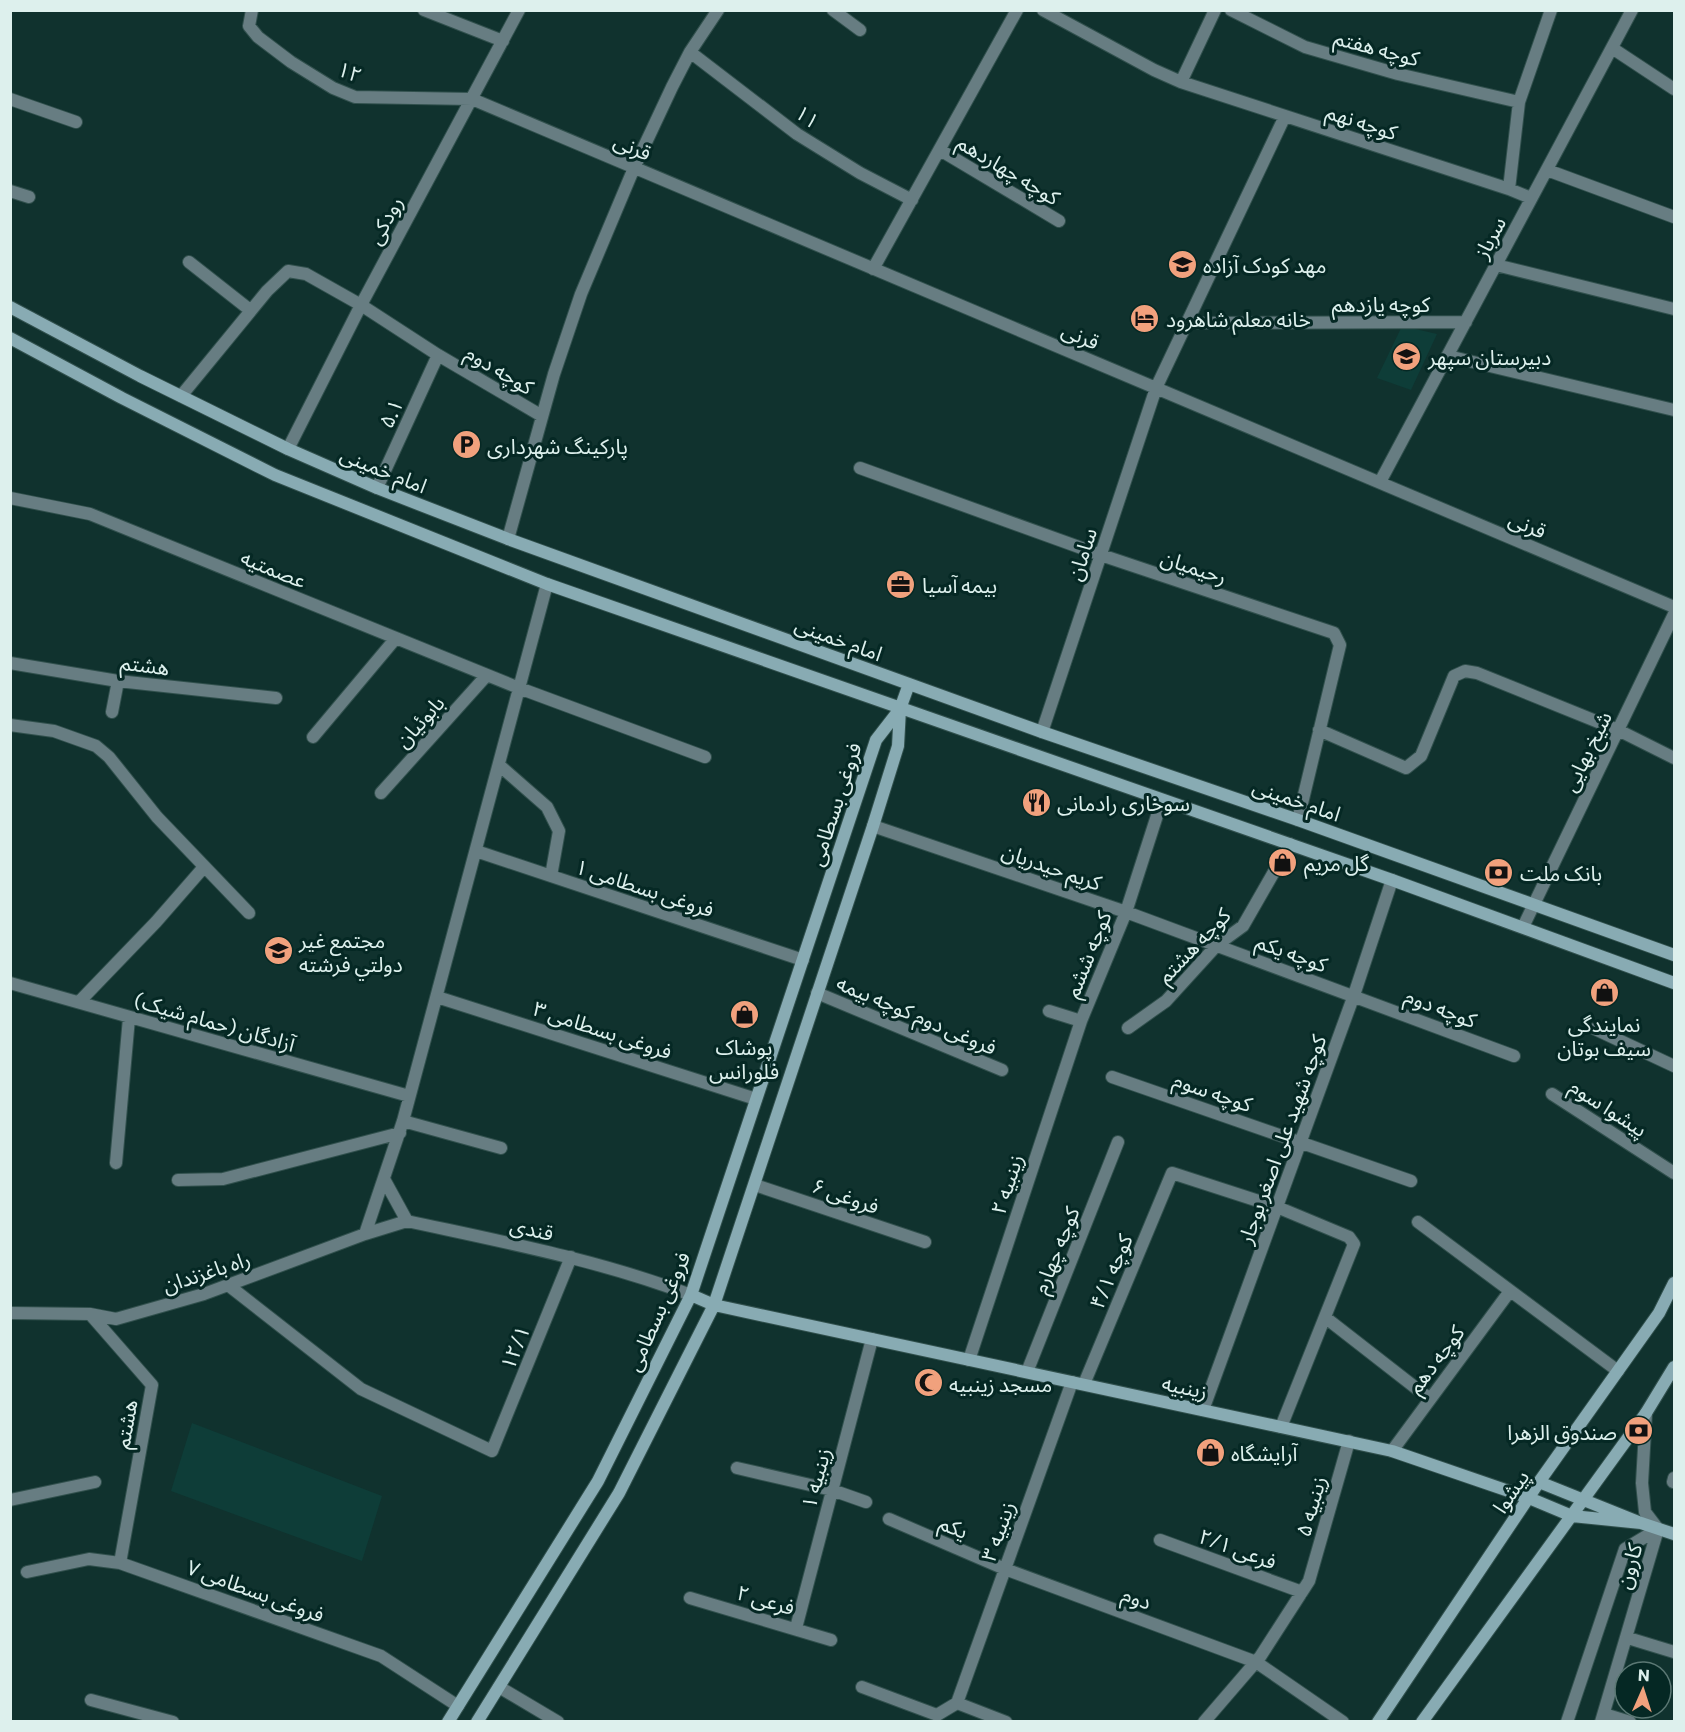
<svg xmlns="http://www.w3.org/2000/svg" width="1685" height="1732" font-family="Commissioner,'Noto Sans Arabic',sans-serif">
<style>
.built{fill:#0e3d38}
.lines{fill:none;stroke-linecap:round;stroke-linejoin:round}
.street-casing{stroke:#31504d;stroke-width:14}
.secondary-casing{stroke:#31504d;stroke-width:14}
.street{stroke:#677d82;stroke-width:12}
.secondary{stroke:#88abb3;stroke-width:12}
.labels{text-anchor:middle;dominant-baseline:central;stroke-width:6;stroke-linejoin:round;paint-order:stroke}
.street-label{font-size:21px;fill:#ddf0ed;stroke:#052824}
.poi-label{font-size:21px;fill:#ddf0ed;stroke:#052824;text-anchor:start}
</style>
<rect width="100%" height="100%" fill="#10322e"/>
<path class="built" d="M1402,326L1437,334L1411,390L1377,378Z
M192,1423L382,1496L362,1561L171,1491Z"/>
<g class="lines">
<defs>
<path id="street" d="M252,10L249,26L258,37L291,62L333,88L355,97L472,99L1674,607
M424,10L503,41
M833,10L860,30
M1043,10L1154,70L1181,82L1509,189L1531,198
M1231,10L1305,47L1398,74L1519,102
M1612,48L1674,89
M690,52L797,134L860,173L912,200
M1181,82L1215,10
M10,99L76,122
M940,150L1059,221
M1547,170L1674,217
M1509,189L1519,102L1551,10
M10,191L29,197
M189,262L250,310
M1496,265L1674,309
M873,269L1017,10
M1187,323L1466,322
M1448,356L1674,410
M181,396L267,291L288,271L306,274L361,305L438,355L542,416
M288,449L361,305L519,10
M860,468L1101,555L1334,633L1340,645L1298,820
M1380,482L1632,10
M377,488L438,355
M10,498L90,514L519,688L705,757
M508,539L554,374L581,294L634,168L672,87L690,52L718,10
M10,663L118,681L276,698
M112,712L118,681
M10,725L54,731L96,746L109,757L157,817L249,913
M1319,730L1406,768L1421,756L1454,676L1465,671L1477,673L1618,730L1674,758
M1042,732L1156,388L1285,116
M313,737L396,638
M499,765L547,807L559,831L551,876
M381,793L487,675
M873,826L1126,912L1514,1056
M476,851L803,960
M1523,927L1674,614
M10,983L409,1096
M817,993L1002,1070
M437,997L756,1099
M79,1002L156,922L204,867
M1049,1011L1081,1021
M1128,1028L1166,1001L1217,945L1243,926L1290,844
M1595,1029L1674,1066
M1112,1077L1411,1181
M1552,1094L1674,1173
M403,1121L501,1148
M116,1163L129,1018
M384,1179L407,1221C503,1242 599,1260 691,1295
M178,1180L223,1179L400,1133
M755,1185L925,1242
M1418,1222L1618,1371
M365,1234L403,1121L547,584
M228,1285L361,1389L492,1451L571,1257
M10,1313L90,1314L116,1319L204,1294L365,1234L407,1221
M90,1314L152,1385L120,1563
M1326,1318L1430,1399
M969,1360L1081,1021L1126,912L1162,800
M1027,1372L1118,1142
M1084,1384L1172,1173L1277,1207L1349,1237L1354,1244L1281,1427
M1203,1410L1354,995L1392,880
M1646,1413L1642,1483L1645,1512L1658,1529
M1392,1451L1510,1291
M737,1468L832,1490L866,1502
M1673,1482L1674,1478
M10,1500L95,1482
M889,1519L1005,1569L1256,1662L1343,1722
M1160,1540L1302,1592
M27,1572L89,1559L120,1563L381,1656L458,1706
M690,1598L831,1640
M796,1628L872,1339
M1628,1638L1674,1652
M499,1687L558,1722
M862,1687L937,1715L957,1703
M91,1700L173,1722
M957,1703L1072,1382
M957,1703L1006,1722
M1604,1714L1630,1722
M1204,1722L1260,1657L1309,1581L1349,1441
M1567,1722L1625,1549L1658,1529
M1601,1722L1658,1529"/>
<path id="secondary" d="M10,307L140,376L288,449L377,488L508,539L1042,732L1298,820L1674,955
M10,338L122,398L275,475L547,584L1392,880L1674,983
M691,1295L714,1305L1392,1451L1529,1498L1572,1516L1641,1523
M1539,1482L1641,1523L1674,1534
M448,1722L598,1481L691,1295L876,740L900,709L909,684
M477,1722L619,1493L714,1305L873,826L898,746L900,709
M1378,1722L1539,1482L1659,1313L1674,1283
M1422,1722L1646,1413L1674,1367"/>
</defs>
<use href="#street" class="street-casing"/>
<use href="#secondary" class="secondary-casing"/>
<use href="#street" class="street"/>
<use href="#secondary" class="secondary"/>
</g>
<defs>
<symbol id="school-disc" viewBox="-11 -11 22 22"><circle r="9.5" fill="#f1a17d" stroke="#052824"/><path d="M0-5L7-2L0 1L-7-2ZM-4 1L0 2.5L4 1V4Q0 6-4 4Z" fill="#111"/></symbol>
<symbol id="hotel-disc" viewBox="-11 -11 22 22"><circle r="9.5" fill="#f1a17d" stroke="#052824"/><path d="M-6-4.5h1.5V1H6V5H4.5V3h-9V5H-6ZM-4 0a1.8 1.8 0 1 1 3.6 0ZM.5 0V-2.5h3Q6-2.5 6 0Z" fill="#111"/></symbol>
<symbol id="parking-disc" viewBox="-11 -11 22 22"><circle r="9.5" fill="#f1a17d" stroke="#052824"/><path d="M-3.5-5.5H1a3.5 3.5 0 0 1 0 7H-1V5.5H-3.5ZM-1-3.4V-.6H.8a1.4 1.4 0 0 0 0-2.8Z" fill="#111"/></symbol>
<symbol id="office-disc" viewBox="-11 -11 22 22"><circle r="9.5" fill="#f1a17d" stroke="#052824"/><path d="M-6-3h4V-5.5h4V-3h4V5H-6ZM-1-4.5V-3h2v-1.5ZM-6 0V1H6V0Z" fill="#111"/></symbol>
<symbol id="restaurant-disc" viewBox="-11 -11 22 22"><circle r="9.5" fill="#f1a17d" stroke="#052824"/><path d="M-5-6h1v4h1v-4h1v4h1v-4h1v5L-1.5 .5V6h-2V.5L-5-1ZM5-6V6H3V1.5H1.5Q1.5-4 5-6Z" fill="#111"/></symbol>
<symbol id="shop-disc" viewBox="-11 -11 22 22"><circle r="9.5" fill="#f1a17d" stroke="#052824"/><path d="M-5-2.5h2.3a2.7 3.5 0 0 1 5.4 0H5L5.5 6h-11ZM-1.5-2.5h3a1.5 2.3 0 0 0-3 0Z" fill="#111"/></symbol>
<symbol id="bank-disc" viewBox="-11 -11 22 22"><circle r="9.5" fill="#f1a17d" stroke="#052824"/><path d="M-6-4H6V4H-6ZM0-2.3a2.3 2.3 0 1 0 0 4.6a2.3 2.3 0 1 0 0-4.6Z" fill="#111"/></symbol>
<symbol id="mosque-disc" viewBox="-11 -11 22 22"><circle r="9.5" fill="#f1a17d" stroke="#052824"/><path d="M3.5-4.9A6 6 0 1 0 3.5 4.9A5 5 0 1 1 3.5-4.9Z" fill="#111"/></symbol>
</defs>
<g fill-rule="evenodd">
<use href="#school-disc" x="1166" y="248" width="33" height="33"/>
<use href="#hotel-disc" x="1128" y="302" width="33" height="33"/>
<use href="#school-disc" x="1390" y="340" width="33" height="33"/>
<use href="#parking-disc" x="450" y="428" width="33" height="33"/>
<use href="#office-disc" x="884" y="568" width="33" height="33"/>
<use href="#restaurant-disc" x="1020" y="786" width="33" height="33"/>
<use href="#shop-disc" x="1266" y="846" width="33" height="33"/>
<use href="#bank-disc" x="1482" y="856" width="33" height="33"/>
<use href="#school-disc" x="262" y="934" width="33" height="33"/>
<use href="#shop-disc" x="1588" y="976" width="33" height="33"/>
<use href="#shop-disc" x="728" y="998" width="33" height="33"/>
<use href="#mosque-disc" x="912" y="1366" width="33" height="33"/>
<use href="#bank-disc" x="1622" y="1414" width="33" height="33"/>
<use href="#shop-disc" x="1194" y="1436" width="33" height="33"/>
</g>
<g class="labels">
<g class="street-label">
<text transform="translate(1377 47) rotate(15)">کوچه هفتم</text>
<text transform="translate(350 71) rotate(21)">۱۲</text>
<text transform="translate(808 116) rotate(35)">۱۱</text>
<text transform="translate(1362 121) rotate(18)">کوچه نهم</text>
<text transform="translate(633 146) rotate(23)">قرنی</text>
<text transform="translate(1009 169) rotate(31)">کوچه چهاردهم</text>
<text transform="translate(384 220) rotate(-62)">رودکی</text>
<text transform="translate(1489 237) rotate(-62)">سرباز</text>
<text x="1381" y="303">کوچه یازدهم</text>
<text transform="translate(1081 335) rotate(23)">قرنی</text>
<text transform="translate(500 369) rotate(31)">کوچه دوم</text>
<text transform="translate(390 413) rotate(-65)">۵.۱</text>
<text transform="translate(384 469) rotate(22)">امام خمینی</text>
<text transform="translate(1528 524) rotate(23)">قرنی</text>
<text transform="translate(1081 554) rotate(-72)">سامان</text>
<text transform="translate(1194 566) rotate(18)">رحیمیان</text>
<text transform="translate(274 568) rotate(22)">عصمتیه</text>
<text transform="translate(839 638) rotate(20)">امام خمینی</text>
<text transform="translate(145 664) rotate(7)">هشتم</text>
<text transform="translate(419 721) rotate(-48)">بابوئیان</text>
<text transform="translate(1586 751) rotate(-64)">شیخ بهایی</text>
<text transform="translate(1297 799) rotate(19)">امام خمینی</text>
<text transform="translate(834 804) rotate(-72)">فروغی بسطامی</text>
<text transform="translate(1052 866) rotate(19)">کریم حیدریان</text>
<text transform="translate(645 887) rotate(18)">فروغی بسطامی ۱</text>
<text transform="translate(1193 945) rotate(-46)">کوچه هشتم</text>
<text transform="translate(1292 952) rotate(20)">کوچه یکم</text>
<text transform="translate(1087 954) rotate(-68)">کوچه ششم</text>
<text transform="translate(1441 1007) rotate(21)">کوچه دوم</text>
<text transform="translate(917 1014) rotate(23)">فروغی دوم کوچه بیمه</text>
<text transform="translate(215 1021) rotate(16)">آزادگان (حمام شیک)</text>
<text transform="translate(603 1029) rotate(18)">فروغی بسطامی ۳</text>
<text transform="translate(1213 1091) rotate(19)">کوچه سوم</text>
<text transform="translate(1609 1107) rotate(33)">پیشوا سوم</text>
<text transform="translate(1281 1139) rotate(-70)">کوچه شهید علی اصغر بوجار</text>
<text transform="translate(1006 1184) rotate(-72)">زینبیه ۲</text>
<text transform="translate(846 1195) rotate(19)">فروغی ۶</text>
<text transform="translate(532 1228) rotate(12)">قندی</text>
<text transform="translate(1055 1250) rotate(-68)">کوچه چهارم</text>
<text transform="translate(206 1271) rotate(-18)">راه باغزندان</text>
<text transform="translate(1110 1271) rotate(-67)">کوچه ۴/۱</text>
<text transform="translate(657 1311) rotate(-66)">فروغی بسطامی</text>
<text transform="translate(514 1347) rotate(-68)">۱۲/۱</text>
<text transform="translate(1435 1359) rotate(-53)">کوچه دهم</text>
<text transform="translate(1185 1386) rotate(12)">زینبیه</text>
<text transform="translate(125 1424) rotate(-80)">هشتم</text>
<text transform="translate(815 1478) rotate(-75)">زینبیه ۱</text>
<text transform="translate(1510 1491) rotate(-56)">پیشوا</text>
<text transform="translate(1310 1506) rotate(-74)">زینبیه ۵</text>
<text transform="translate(954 1526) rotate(23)">یکم</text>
<text transform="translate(997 1531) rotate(-70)">زینبیه ۳</text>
<text transform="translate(1238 1548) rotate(20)">فرعی ۲/۱</text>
<text transform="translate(1628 1566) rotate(-74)">کارون</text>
<text transform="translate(256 1590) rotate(20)">فروغی بسطامی ۷</text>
<text transform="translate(1137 1597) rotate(20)">دوم</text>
<text transform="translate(766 1599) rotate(16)">فرعی ۲</text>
</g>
<g class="poi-label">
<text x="1203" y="264">مهد کودک آزاده</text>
<text x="1166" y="318">خانه معلم شاهرود</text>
<text x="1428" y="356">دبیرستان سپهر</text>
<text x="487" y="445">پارکینگ شهرداری</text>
<text x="922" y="584">بیمه آسیا</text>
<text x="1057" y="802">سوخاری رادمانی</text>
<text x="1304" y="862">گل مریم</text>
<text x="1520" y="872">بانک ملت</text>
<text x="299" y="939">مجتمع غير<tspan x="299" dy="24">دولتي فرشته</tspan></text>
<text x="1604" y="1023" text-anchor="middle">نمایندگی<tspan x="1604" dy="24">سیف بوتان</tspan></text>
<text x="744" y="1046" text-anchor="middle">پوشاک<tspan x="744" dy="24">فلورانس</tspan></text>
<text x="949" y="1383">مسجد زینبیه</text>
<text x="1617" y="1431" text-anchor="end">صندوق الزهرا</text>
<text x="1231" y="1452">آرایشگاه</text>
</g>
</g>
<rect width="1685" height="1732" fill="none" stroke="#ddf0ed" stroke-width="24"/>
<g transform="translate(1643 1690) rotate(3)"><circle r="28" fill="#052824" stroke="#5b7874" stroke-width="1.5"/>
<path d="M0-4.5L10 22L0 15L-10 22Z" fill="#f1a17d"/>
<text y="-9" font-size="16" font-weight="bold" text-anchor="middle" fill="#ddf0ed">N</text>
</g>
</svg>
